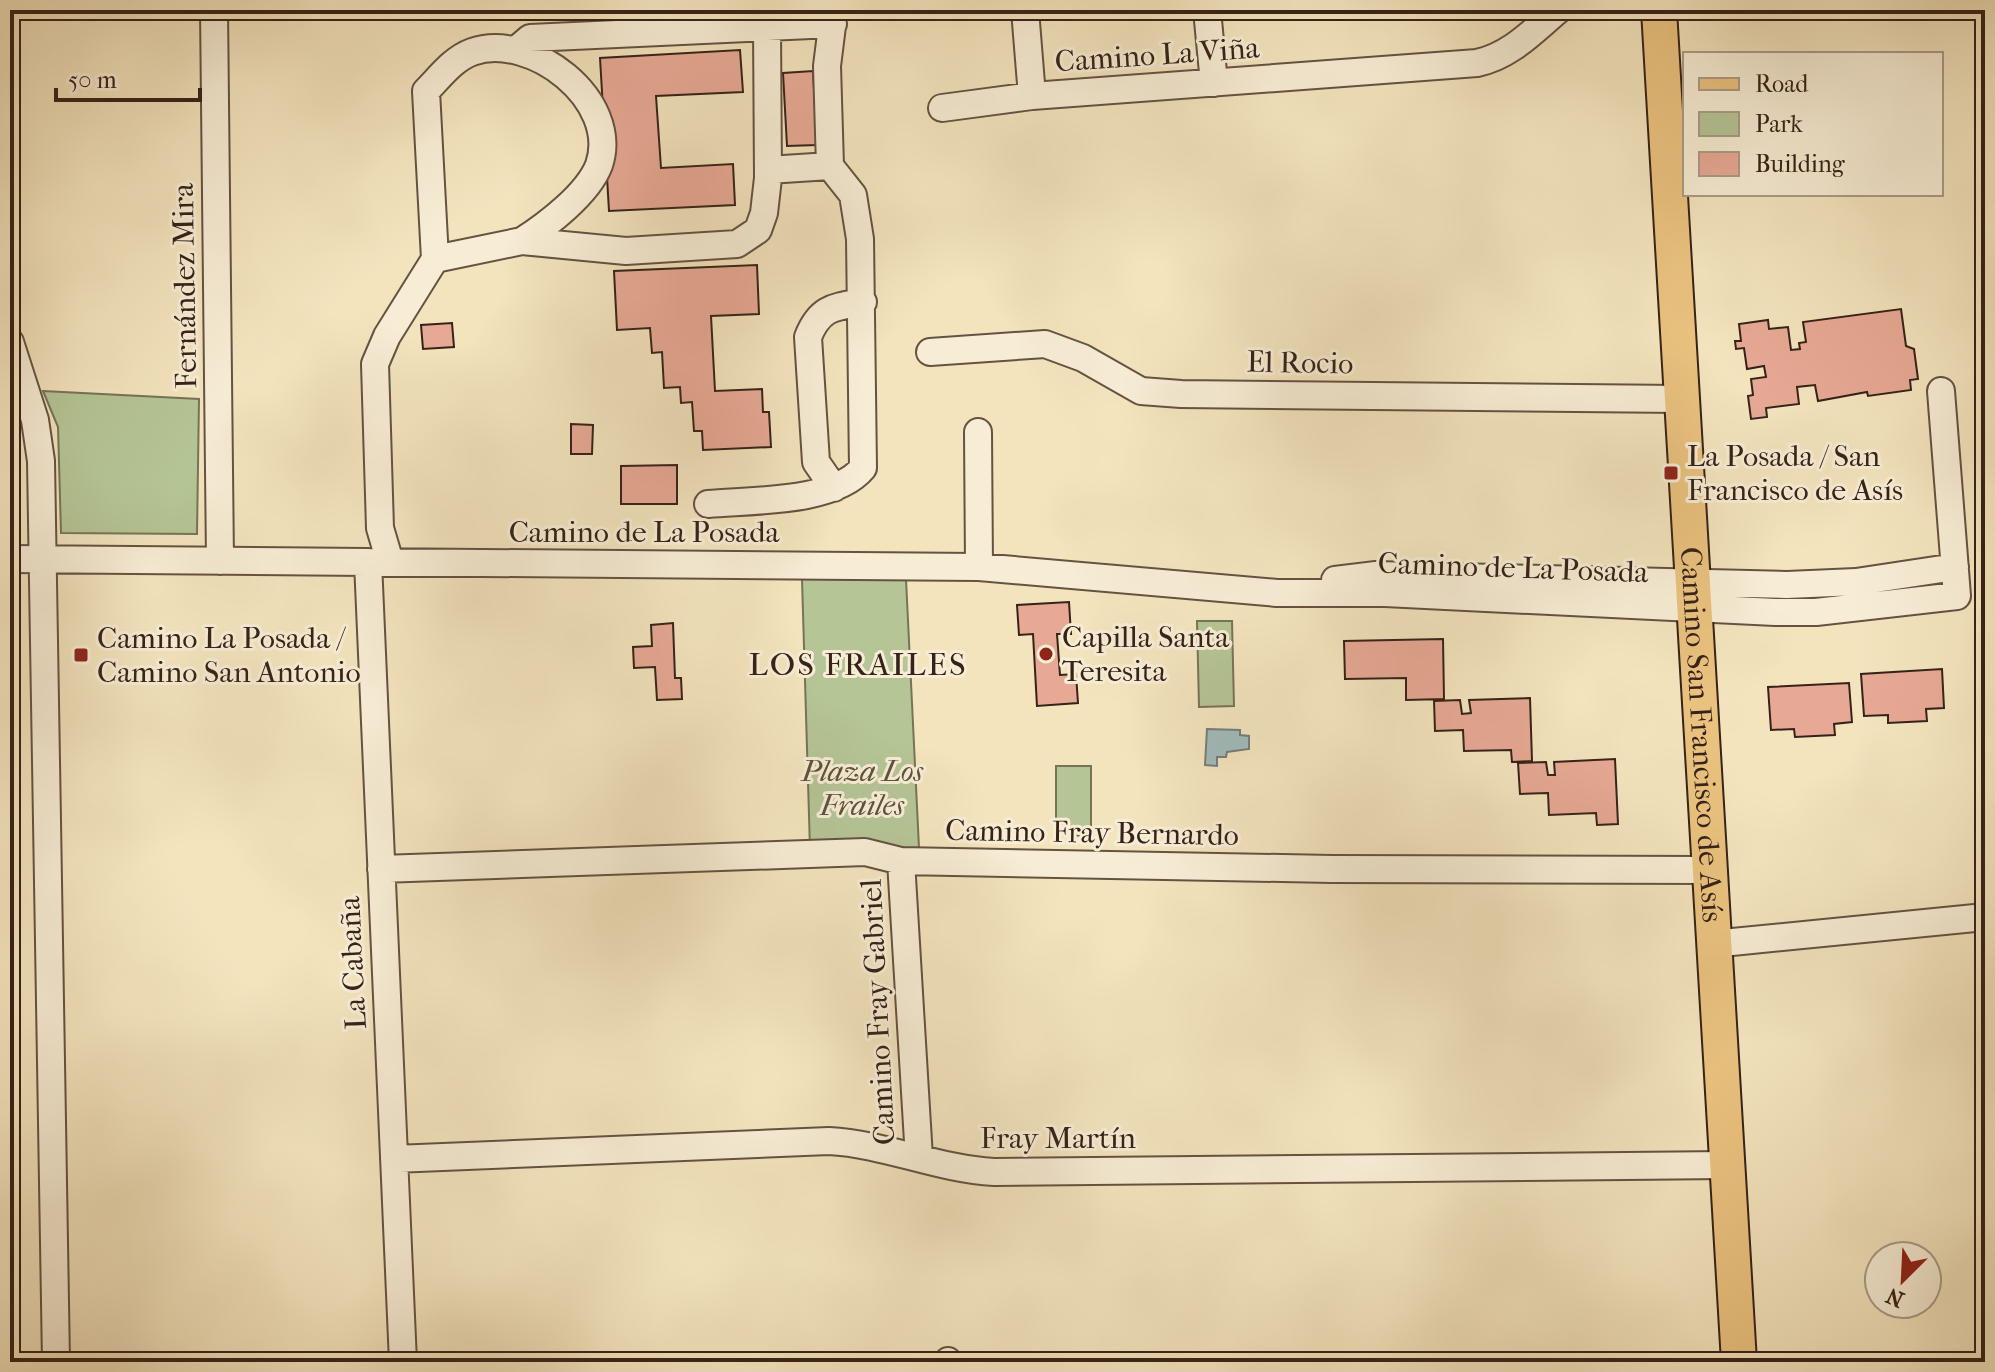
<svg xmlns="http://www.w3.org/2000/svg" width="1995" height="1372" font-family="'IM FELL French Canon',serif">
<style>
.green{fill:#b5c596;stroke:#767457;stroke-width:2}
.water{fill:#a1bcbc;stroke:#767e7a;stroke-width:2}
.building{fill:#e7a995;stroke:#362218;stroke-width:2}
.lines{fill:none;stroke-linecap:round;stroke-linejoin:round}
.minor-casing{stroke:#655242;stroke-width:30}
.major-casing{stroke:#362218;stroke-width:38}
.minor{stroke:#f7edd5;stroke-width:26}
.major{stroke:#eac27f;stroke-width:34}
.poi-dot{fill:#8f2418;stroke:#f7edd5;stroke-width:3}
.labels{text-anchor:middle;dominant-baseline:central;stroke-width:6;stroke-linejoin:round;paint-order:stroke}
.street-label{font-size:30px;fill:#362218;stroke:#f7edd5}
.poi-label{font-size:30px;fill:#362218;stroke:#f7edd5;text-anchor:start}
.park-label{font-size:30px;font-style:italic;fill:#5c533e;stroke:#f7edd5}
.neighbourhood-label{font-size:32px;letter-spacing:2px;fill:#362218;stroke:#f7edd5}
</style>
<rect width="100%" height="100%" fill="#f3e4be"/>
<filter id="stains"><feTurbulence type="fractalNoise" baseFrequency=".0025" numOctaves="4"/><feColorMatrix values="0 0 0 0 .2 0 0 0 0 .09 0 0 0 0 .02 0 0 0 .5 -.17"/></filter>
<radialGradient id="worn" r=".72"><stop offset=".6" stop-color="#630" stop-opacity="0"/><stop offset="1" stop-color="#630" stop-opacity=".3"/></radialGradient>
<path class="green" d="M43,391L199,399L197,534L61,533L58,427Z
M802,579H906L919,848L810,849Z
M1197,621H1232L1234,706L1199,707Z
M1056,766H1091V836L1056,835Z"/>
<path class="water" d="M1207,729L1240,730V735L1249,736V749L1227,752L1226,757H1217V766L1205,765Z"/>
<path class="building" d="M740,50L743,92L656,96L661,168L733,164L735,205L609,211L600,58Z
M813,71L817,145L787,146L783,73Z
M757,265L759,314L711,316L715,391L762,389L763,412H769L771,447L703,450L702,431H694L692,402L681,403L680,387L664,388L662,352L652,353L650,328L617,330L614,271Z
M1901,309L1906,346L1914,349L1918,379L1910,380L1911,390L1868,396L1867,392L1818,401L1815,385L1797,387L1799,404L1766,408L1767,417L1751,419L1748,396L1753,395L1751,379L1766,377L1764,366L1747,369L1744,348L1736,349L1735,341H1741L1739,324L1768,320L1769,329L1788,327L1791,350L1800,349L1799,343L1806,342L1803,322Z
M452,323L454,347L423,349L421,325Z
M571,424L593,425L592,454H571Z
M677,465V504H621V466Z
M1069,602L1071,634H1057L1060,675L1076,674L1078,703L1037,706L1033,634L1019,635L1017,605Z
M673,623L675,678H681L682,699L657,700L655,667L634,668L633,647L652,646L651,625Z
M1443,639L1444,699L1406,700V678L1345,679L1344,641Z
M1942,669L1944,708L1926,709L1927,721L1888,723V715L1864,716L1861,674Z
M1849,683L1852,722L1834,724L1835,735L1795,737L1794,729L1771,730L1768,687Z
M1530,698L1532,761L1512,762L1511,750L1464,751L1463,730L1435,731L1434,701L1460,700L1462,714L1471,713L1469,700Z
M1615,759L1618,824L1597,825L1596,813L1549,815L1548,793L1520,794L1518,763L1546,762L1548,775H1555L1554,762Z"/>
<g class="lines">
<defs>
<path id="minor" d="M214,10L220,561
M1025,10L1032,96
M1207,10L1214,83
M516,50L530,38L833,24
M942,108L1032,96L1477,63C1510,56 1532,32 1558,10
M768,170L830,166L827,66L834,10
M435,259L426,91C440,77 453,59 472,52C531,31 621,100 599,165C588,194 547,225 522,241
M10,342L35,420L41,461L56,1362
M930,352L1045,344L1083,358L1141,391L1181,394L1681,399
M978,432L979,567
M834,488L816,462L808,337C820,307 834,307 863,302
M708,504C752,500 834,503 863,468L860,239L853,195L830,166
M10,559L979,567L1277,593H1385L1775,612H1816L1957,596L1941,391
M368,562L403,1362
M390,562L380,528L375,364L387,336L435,259L522,241L626,251L737,244L758,230L764,213L768,178L767,27
M1335,580L1376,575L1787,585L1856,582L1955,567
M901,861L919,1158
M381,869L865,852L901,861L1332,869L1708,870
M1712,944L1985,917
M394,1159L829,1141C886,1144 937,1169 994,1172L1726,1165
M948,1361V1362"/>
<g id="major">
<path id="s1" d="M1659,10L1739,1362"/>
</g>
</defs>
<use href="#minor" class="minor-casing"/>
<use href="#major" class="major-casing"/>
<use href="#minor" class="minor"/>
<use href="#major" class="major"/>
</g>
<g class="poi-dot">
<rect x="1663" y="465" width="16" height="16" rx="4"/>
<circle cx="1046" cy="654" r="8"/>
<rect x="73" y="647" width="16" height="16" rx="4"/>
</g>
<g class="labels">
<g class="street-label">
<text transform="translate(1157 55) rotate(-4)">Camino La Viña</text>
<text transform="translate(185 286) rotate(-91)">Fernández Mira</text>
<text transform="translate(1300 363) rotate(1)">El Rocio</text>
<text x="644" y="532">Camino de La Posada</text>
<text transform="translate(1513 568) rotate(2)">Camino de La Posada</text>
<text stroke="none"><textPath href="#s1" startOffset="726">Camino San Francisco de Asís</textPath></text>
<text transform="translate(1092 833) rotate(1)">Camino Fray Bernardo</text>
<text transform="translate(353 963) rotate(-93)">La Cabaña</text>
<text transform="translate(878 1012) rotate(-93)">Camino Fray Gabriel</text>
<text x="1058" y="1138">Fray Martín</text>
</g>
<g class="poi-label">
<text x="1687" y="456">La Posada / San<tspan x="1687" dy="34">Francisco de Asís</tspan></text>
<text x="1062" y="637">Capilla Santa<tspan x="1062" dy="34">Teresita</tspan></text>
<text x="97" y="638">Camino La Posada /<tspan x="97" dy="34">Camino San Antonio</tspan></text>
</g>
<g class="park-label">
<text x="862" y="771">Plaza Los<tspan x="862" dy="34">Frailes</tspan></text>
</g>
<g class="neighbourhood-label">
<text x="858" y="664">LOS FRAILES</text>
</g>
</g>
<rect width="1995" height="1372" fill="none" stroke="#f3e4be" stroke-width="40"/>
<rect x="12" y="12" width="1971" height="1348" fill="none" stroke="#362218" stroke-width="4"/>
<rect x="20" y="20" width="1955" height="1332" fill="none" stroke="#362218" stroke-width="2"/>
<rect x="1683" y="52" width="260" height="144" fill="#f7edd5" stroke="#aa9c89" stroke-width="2"/>
<rect x="1699" y="78" width="40" height="12" fill="#eac27f" stroke="#aa9c89" stroke-width="2"/>
<text x="1755" y="92" font-size="24" fill="#362218">Road</text>
<rect x="1699" y="112" width="40" height="24" fill="#b5c596" stroke="#aa9c89" stroke-width="2"/>
<text x="1755" y="132" font-size="24" fill="#362218">Park</text>
<rect x="1699" y="152" width="40" height="24" fill="#e7a995" stroke="#aa9c89" stroke-width="2"/>
<text x="1755" y="172" font-size="24" fill="#362218">Building</text>
<g transform="translate(1903 1280) rotate(204)"><circle r="38" fill="#f7edd5" stroke="#aa9c89" stroke-width="2"/>
<path d="M0-6L14 30L0 20L-14 30Z" fill="#8f2418"/>
<text y="-12" font-size="22" font-weight="bold" text-anchor="middle" fill="#362218">N</text>
</g>
<path d="M56 88v12h144v-12" fill="none" stroke="#362218" stroke-width="4"/>
<text x="68" y="88" font-size="24" fill="#362218" stroke="#f7edd5" stroke-width="6" paint-order="stroke">50 m</text>
<rect width="100%" height="100%" filter="url(#stains)"/>
<rect width="100%" height="100%" fill="url(#worn)"/>
</svg>
